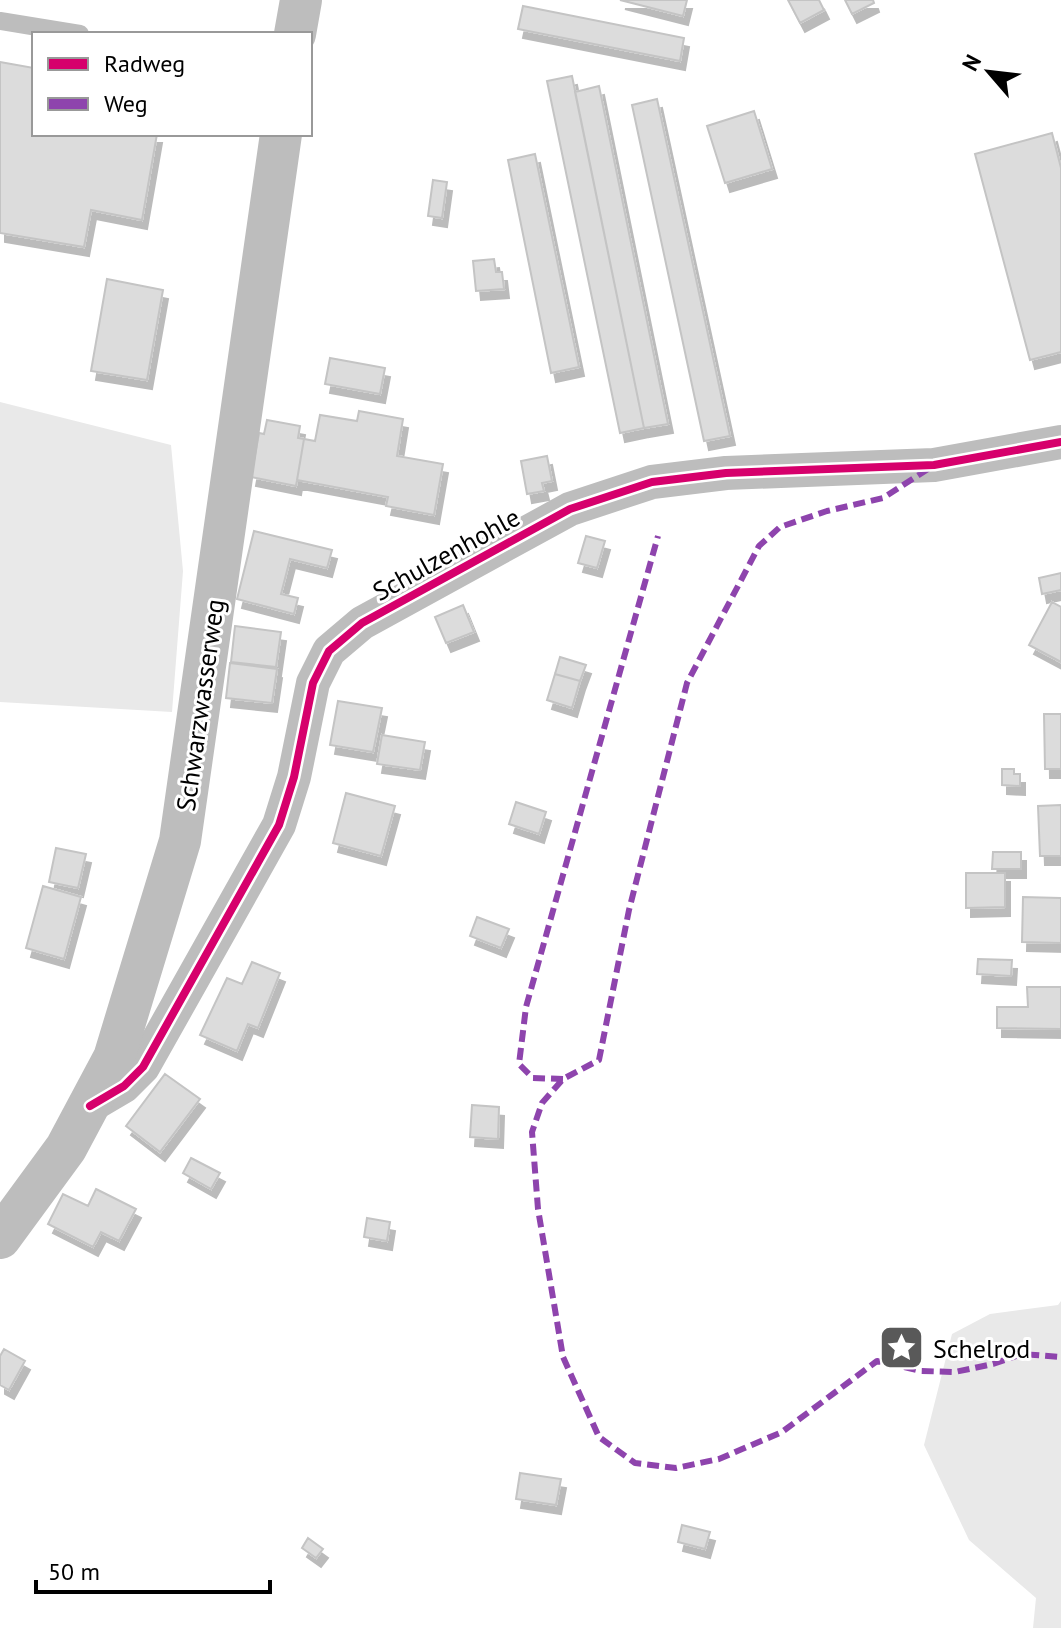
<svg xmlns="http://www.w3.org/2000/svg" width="1061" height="1628" font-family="'PT Sans',sans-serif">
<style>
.green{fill:#e9e9e9}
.building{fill:#dcdcdc;stroke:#c4c4c4;stroke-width:2;filter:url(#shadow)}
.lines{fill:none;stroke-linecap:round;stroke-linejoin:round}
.service{stroke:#bdbdbd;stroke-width:18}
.minor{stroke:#bdbdbd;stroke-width:34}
.tertiary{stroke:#bdbdbd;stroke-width:42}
.quiet{stroke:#8e44ad;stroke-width:6;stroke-dasharray:12 6;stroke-linecap:butt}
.cycleway-casing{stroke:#fff;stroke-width:13}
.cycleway{stroke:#d6006c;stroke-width:8}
.labels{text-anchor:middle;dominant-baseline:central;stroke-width:6;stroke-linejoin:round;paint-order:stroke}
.street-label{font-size:26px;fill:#000;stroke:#fff}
.poi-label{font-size:26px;fill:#000;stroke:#fff;text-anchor:start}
</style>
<defs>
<filter id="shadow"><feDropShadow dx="5" dy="9" stdDeviation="0" flood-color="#0004"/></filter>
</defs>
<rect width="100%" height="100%" fill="#fff"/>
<path class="green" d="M0,402L171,445L183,571L172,712L0,702Z
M1061,1301V1628H1033L1036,1598L969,1540L924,1445L952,1334L990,1314L1058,1305Z"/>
<path class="building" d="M620,0H687L683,16Z
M788,0H819L824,10L800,23Z
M845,0H873L874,3L852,14Z
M523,6L684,38L680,61L518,29Z
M0,62L34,68V134H157L142,220L91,210L84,247L0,233Z
M572,76L644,428L620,433L547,81Z
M599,86L668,424L644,428L575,92Z
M657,99L730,436L704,441L632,105Z
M754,111L772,169L725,183L707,126Z
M1052,133L1061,168V352L1030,360L975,154Z
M535,154L579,367L551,373L508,160Z
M433,180L447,182L442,218L428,216Z
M494,259L496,272H502L504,289L476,291L473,261Z
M107,279L163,290L147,380L91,371Z
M330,358L385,368L380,394L325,384Z
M359,411L403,419L397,456L443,464L434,515L386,506L388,497L297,480L304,439L315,441L320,415L357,421Z
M267,420L300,426L298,438L304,439L296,486L251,477L259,433L264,434Z
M547,456L552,481L542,483L544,491L527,494L521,461Z
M254,531L332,550L327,568L290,559L281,594L298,598L294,614L237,599Z
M586,536L605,541L597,568L578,563Z
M1061,573V590L1042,594L1039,578Z
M1052,602L1061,607V662L1029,645Z
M463,605L474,632L446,643L435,617Z
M235,626L281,632L276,667L231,662Z
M560,657L586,665L580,681L555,674Z
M230,663L277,669L272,703L226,698Z
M555,674L580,681L572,708L547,700Z
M338,701L382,708L373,752L330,745Z
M1044,714H1061V769H1045Z
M382,735L425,742L420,770L377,764Z
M1002,769H1014V774H1020V786L1002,785Z
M346,793L395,806L381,856L333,843Z
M516,802L546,812L539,834L509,824Z
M1061,805V856H1040L1038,806Z
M56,848L86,854L78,888L49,882Z
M993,852H1021V869H992Z
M966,873H1005V907L966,908Z
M43,886L81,897L64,959L26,948Z
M1023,897L1061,898V943L1022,942Z
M477,917L509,929L501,948L470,936Z
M978,959L1012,960L1011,976L977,974Z
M252,962L280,973L258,1028L248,1024L237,1051L200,1035L227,978L242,984Z
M1027,987H1061V1029L997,1028V1007H1028Z
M165,1074L200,1099L160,1152L126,1126Z
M472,1105L499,1107L498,1139L470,1137Z
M191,1158L220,1173L211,1189L183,1173Z
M96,1189L136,1209L119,1241L101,1232L93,1247L48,1224L63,1194L88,1206Z
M367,1218L390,1222L387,1241L364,1237Z
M4,1349L25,1361L9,1390L0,1385V1356Z
M520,1473L561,1479L556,1505L516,1499Z
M682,1525L710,1532L705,1549L678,1542Z
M308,1538L323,1549L316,1558L302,1548Z"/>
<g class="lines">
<path class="service" d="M0,21L80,34"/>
<path class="minor" d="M90,1106L124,1086L143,1067L279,825L294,777L313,683L329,651L362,623L570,509L652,482L726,473L934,465L1061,442"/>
<path class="tertiary" d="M295,34L301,0
M0,1238L66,1148L114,1058L180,841L281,134"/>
<path class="quiet" d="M928,469L883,498L827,511L780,527L759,546L687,683L629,910L599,1060L563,1079L542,1103L532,1132L538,1209L563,1357L599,1437L635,1463L676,1468L719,1459L782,1432L877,1361L921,1371L955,1372L993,1364L1022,1354L1061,1357
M563,1079L533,1078L519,1064L526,1007L658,536"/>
<defs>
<path id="cycleway" d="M90,1106L124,1086L143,1067L279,825L294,777L313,683L329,651L362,623L570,509L652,482L726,473L934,465L1061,442"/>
</defs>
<use href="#cycleway" class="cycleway-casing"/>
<use href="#cycleway" class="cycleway"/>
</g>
<defs>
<symbol id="sight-square" viewBox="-11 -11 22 22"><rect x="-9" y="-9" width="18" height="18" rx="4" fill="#595959" stroke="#fff"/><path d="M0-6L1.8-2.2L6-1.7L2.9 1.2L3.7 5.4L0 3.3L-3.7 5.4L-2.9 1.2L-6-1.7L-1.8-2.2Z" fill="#fff"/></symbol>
</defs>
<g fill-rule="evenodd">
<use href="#sight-square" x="876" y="1322" width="51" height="51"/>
</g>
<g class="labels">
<g class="street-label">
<text transform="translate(446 554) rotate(-29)">Schulzenhohle</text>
<text transform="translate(200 705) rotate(-82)">Schwarzwasserweg</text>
</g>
<g class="poi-label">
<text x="933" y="1348">Schelrod</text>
</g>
</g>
<rect x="32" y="32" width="280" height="104" fill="#ffffff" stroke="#999999" stroke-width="2"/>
<rect x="48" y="58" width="40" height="12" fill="#d6006c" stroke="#999999" stroke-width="2"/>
<text x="104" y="72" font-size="24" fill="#000000">Radweg</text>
<rect x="48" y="98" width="40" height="12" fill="#8e44ad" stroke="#999999" stroke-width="2"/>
<text x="104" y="112" font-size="24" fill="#000000">Weg</text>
<g transform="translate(989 72) rotate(298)" stroke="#ffffff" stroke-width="6" paint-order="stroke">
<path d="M0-6L14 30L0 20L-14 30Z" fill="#000000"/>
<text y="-12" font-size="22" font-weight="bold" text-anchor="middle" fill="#000000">N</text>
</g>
<path d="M36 1580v12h234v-12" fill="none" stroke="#000000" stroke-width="4"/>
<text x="48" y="1580" font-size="24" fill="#000000" stroke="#ffffff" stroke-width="6" paint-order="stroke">50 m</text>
</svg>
